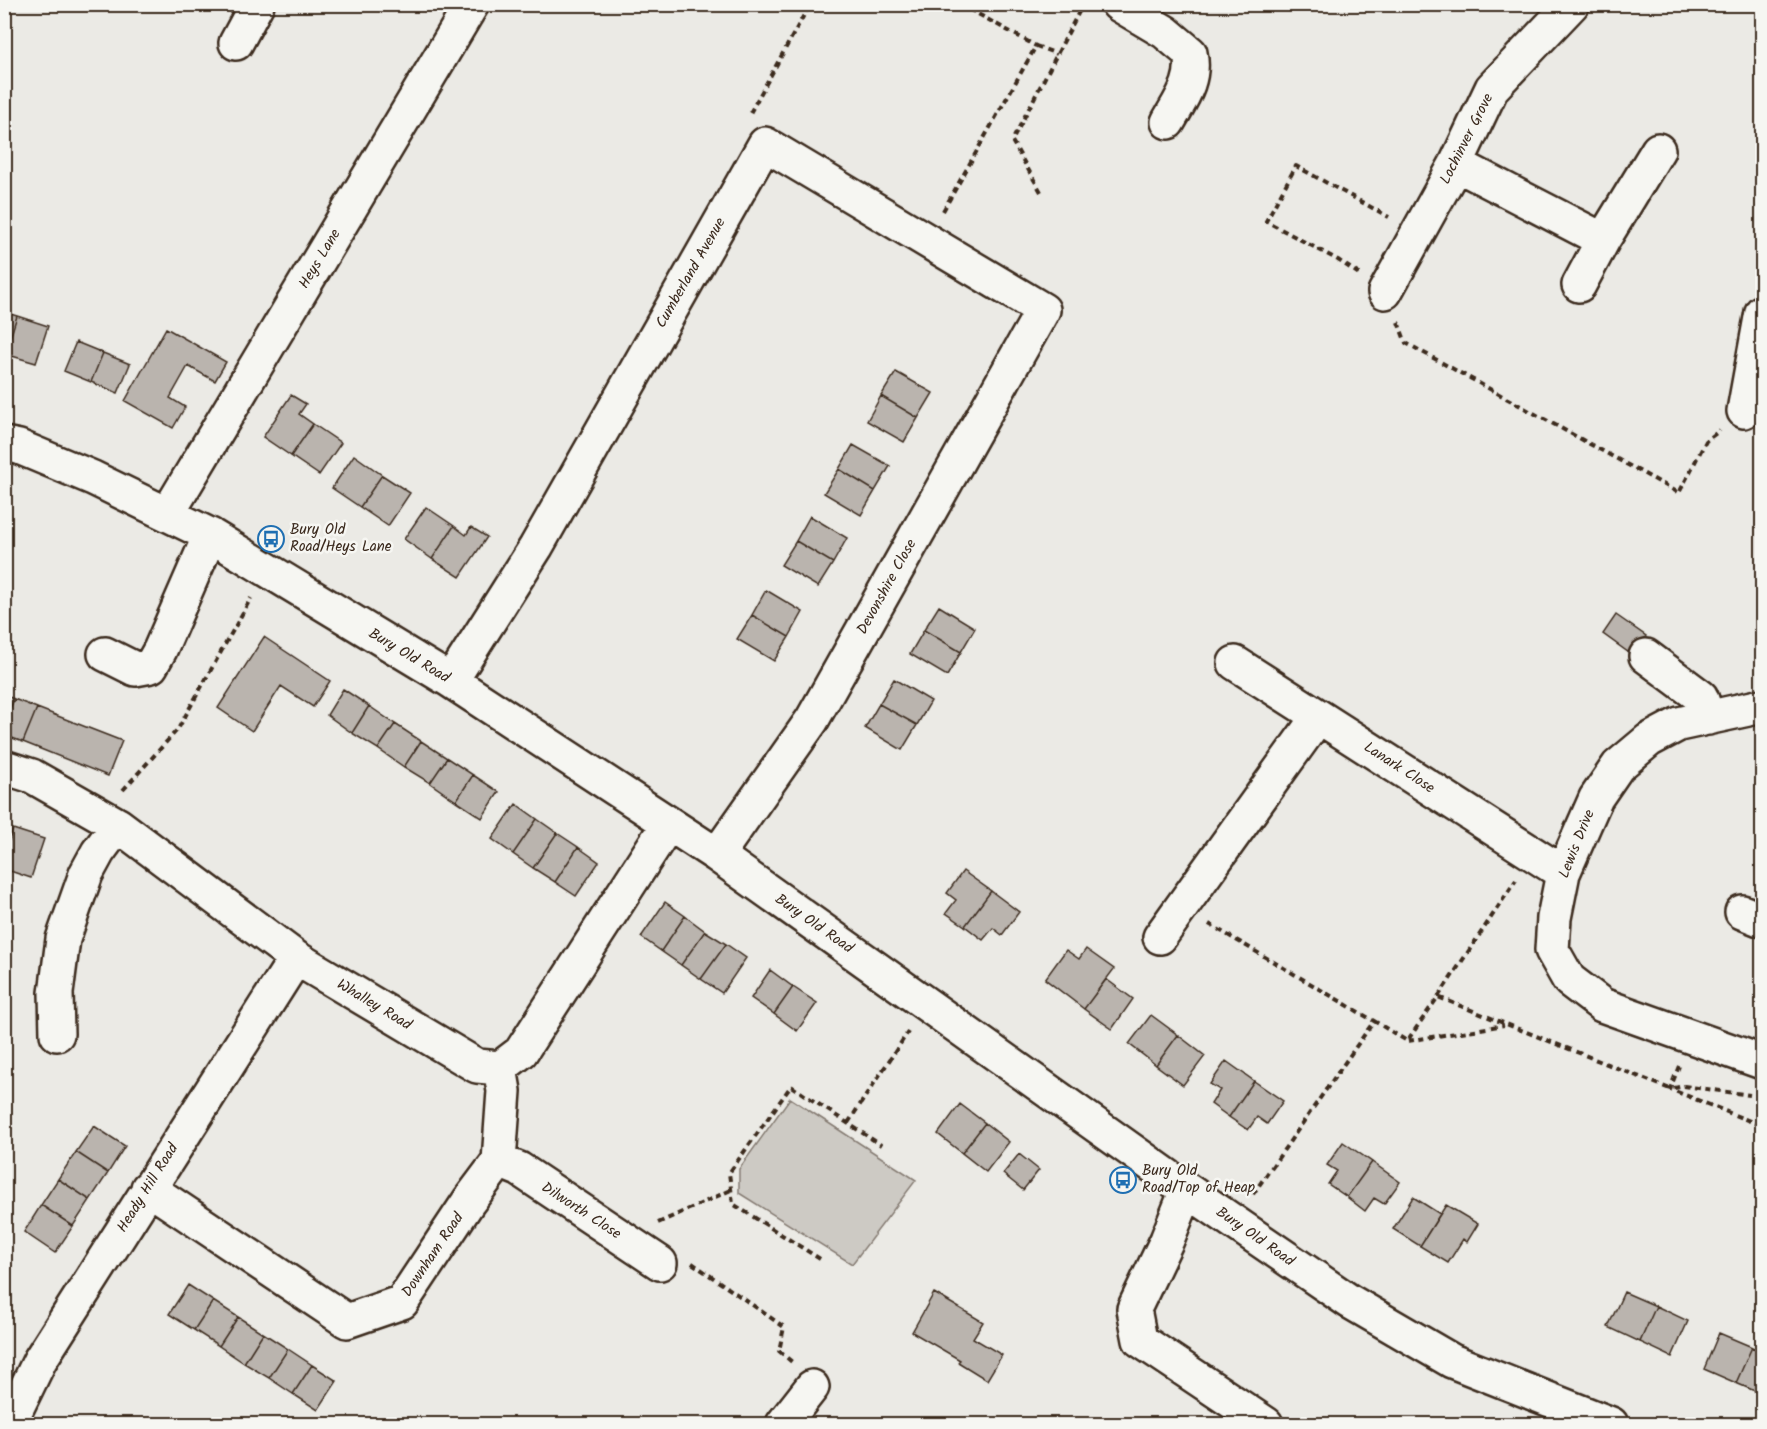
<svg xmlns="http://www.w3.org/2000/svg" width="1767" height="1429" font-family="Kalam,sans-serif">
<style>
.green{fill:#cdcac4;stroke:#847a71;stroke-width:1.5}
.building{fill:#bab4ae;stroke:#3b2a1e;stroke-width:1.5}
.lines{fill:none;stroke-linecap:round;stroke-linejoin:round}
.minor-casing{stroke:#3b2a1e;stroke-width:38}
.path{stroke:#3b2a1e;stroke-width:4;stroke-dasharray:6 4.5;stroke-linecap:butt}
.minor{stroke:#f6f6f2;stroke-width:33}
.labels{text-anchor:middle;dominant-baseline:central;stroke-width:5;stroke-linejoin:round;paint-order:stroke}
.street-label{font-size:15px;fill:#3b2a1e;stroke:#f6f6f2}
.poi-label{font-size:15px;fill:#3b2a1e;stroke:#f6f6f2;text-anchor:start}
</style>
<rect width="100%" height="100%" fill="#ebeae5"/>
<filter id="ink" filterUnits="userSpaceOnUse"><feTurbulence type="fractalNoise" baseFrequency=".0167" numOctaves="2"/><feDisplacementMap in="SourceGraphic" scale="12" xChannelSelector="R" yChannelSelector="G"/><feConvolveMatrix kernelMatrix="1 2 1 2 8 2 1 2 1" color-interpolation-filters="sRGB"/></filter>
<g filter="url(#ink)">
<path class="green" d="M790,1098L916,1180L852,1264L739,1193V1169Z"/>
<path class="building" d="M4,312L17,316L5,354L4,353Z
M17,316L48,326L36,363L5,354Z
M166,328L226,362L215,381L188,366L170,398L185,407L173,428L125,401Z
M76,342L103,353L91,382L64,371Z
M103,353L130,364L118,393L91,382Z
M896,372L933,393L918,418L881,396Z
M291,395L306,404L299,414L313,424L291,456L263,437Z
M881,396L918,418L904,442L867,421Z
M313,424L341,443L319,475L291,456Z
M853,445L890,466L875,491L839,469Z
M354,455L382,475L360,507L332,488Z
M839,469L875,491L861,515L824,493Z
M382,475L410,493L388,526L360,507Z
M426,507L454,526L432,559L404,539Z
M810,516L847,538L833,563L796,541Z
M454,526L466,535L471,527L487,537L460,577L432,559Z
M796,541L833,563L818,587L781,565Z
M766,590L803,612L789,637L752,615Z
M939,606L975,628L961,652L924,630Z
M752,615L789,637L774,661L737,639Z
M1616,615L1646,636L1632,655L1603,634Z
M924,630L961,652L947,676L910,654Z
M264,637L330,681L313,707L281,686L252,731L218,708Z
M894,679L931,701L917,725L879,704Z
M343,689L369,706L352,733L327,715Z
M4,695L14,699L4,724Z
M14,699L37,708L23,742L4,735V724Z
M879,704L917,725L902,750L865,728Z
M369,706L395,724L378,749L352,733Z
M37,708L122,741L108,776L23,742Z
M395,724L421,741L404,767L378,749Z
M421,741L447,758L430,783L404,767Z
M447,758L473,775L456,801L430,783Z
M473,775L499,792L482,818L456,801Z
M516,804L537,819L513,854L492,839Z
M537,819L557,833L533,868L513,854Z
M4,826L13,829L4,854Z
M13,829L44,839L31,878L4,869V854Z
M557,833L578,847L555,882L533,868Z
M578,847L599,862L576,896L555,882Z
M963,871L991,891L965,926L946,913L956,900L947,893Z
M991,891L1019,912L1002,935L993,928L983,940L965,926Z
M665,902L685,916L661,951L641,937Z
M685,916L705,931L681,965L661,951Z
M705,931L726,944L701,979L681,965Z
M726,944L746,958L722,993L701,979Z
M1086,949L1114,969L1084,1009L1045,979L1066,950L1079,959Z
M770,970L793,987L774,1014L751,998Z
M1106,979L1133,999L1112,1029L1084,1009Z
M793,987L817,1003L797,1031L774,1014Z
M1151,1015L1178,1035L1156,1065L1129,1044Z
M1178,1035L1205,1056L1183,1085L1156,1065Z
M1226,1061L1254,1081L1229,1117L1211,1104L1220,1090L1210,1084Z
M1254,1081L1283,1101L1267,1124L1257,1117L1248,1130L1229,1117Z
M960,1104L985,1123L962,1153L938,1134Z
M985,1123L1009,1142L986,1172L962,1153Z
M94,1126L125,1146L108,1173L76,1152Z
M1343,1142L1372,1162L1347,1197L1328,1184L1337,1171L1327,1165Z
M76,1152L108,1173L90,1200L58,1179Z
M1019,1154L1039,1170L1023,1190L1003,1174Z
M1372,1162L1400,1182L1384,1204L1374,1198L1365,1211L1347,1197Z
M58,1179L90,1200L73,1226L41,1205Z
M1413,1197L1440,1214L1420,1246L1393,1229Z
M41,1205L73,1226L55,1253L24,1232Z
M1446,1205L1478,1224L1467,1242L1463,1239L1448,1263L1420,1246Z
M188,1285L213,1301L194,1330L169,1314Z
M1624,1292L1656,1306L1640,1342L1608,1327Z
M934,1293L983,1322L973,1338L1002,1355L987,1380L958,1362L960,1360L912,1332Z
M213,1301L238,1317L219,1346L194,1330Z
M1656,1306L1688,1321L1672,1357L1640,1342Z
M238,1317L263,1333L244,1363L219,1346Z
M263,1333L288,1349L269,1378L244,1363Z
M1719,1333L1752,1347L1736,1383L1704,1369Z
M1752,1347L1762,1352V1394L1736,1383Z
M288,1349L312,1365L293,1394L269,1378Z
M312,1365L337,1381L318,1410L293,1394Z"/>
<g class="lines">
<defs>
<path id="minor" d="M1118,4L1165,32L1190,53C1196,80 1181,99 1168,122
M236,43L257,4
M1456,164L1603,240L1658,150
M1579,285L1603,240
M1385,292L1456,164L1492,88L1572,4
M1744,411L1762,312
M4,444L19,447L93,478L210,535L451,681L717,855L1187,1190L1349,1301L1452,1361L1611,1424
M168,513L472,4
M105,654L135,669L151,666L160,650L210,535
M1646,656L1701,697L1708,718
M1235,663L1563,873
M451,681L536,547L765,144L1043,310L812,720L717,855
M1762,706L1679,724L1649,740L1618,766L1596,798L1563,873L1554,918L1552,950L1569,980L1602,1005L1762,1062
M4,767L32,776L118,825L296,958L477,1066L500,1068L521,1052L668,824
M1742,912L1762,920
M1160,937L1318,717
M57,1034L56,993L63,939L86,874L98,852L118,825
M499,1161L519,1169L660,1263
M148,1188L347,1321L402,1302L469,1201L499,1161L504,1091L500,1068
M1187,1190L1167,1240L1134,1309L1140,1340L1266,1424
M9,1424L40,1360L296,958
M783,1424L812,1387"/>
</defs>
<use href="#minor" class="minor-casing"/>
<path class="path" d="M960,4L1036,46
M750,113L810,4
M1041,192L1012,141L1083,4
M943,211L1036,46L1057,54
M1359,274L1338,260L1266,221L1296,166L1389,217
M1398,322L1406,343L1679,493L1706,441L1720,430
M123,790L178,729L251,598
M1209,924L1374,1021
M1438,997L1516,880
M1408,1041L1504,1025
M1679,1066L1670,1089L1762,1126
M848,1123L908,1032
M1253,1194L1374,1021L1407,1041L1438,997L1670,1089L1684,1086L1750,1095
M658,1223L731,1190
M820,1259L733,1204L729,1173L791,1086L881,1145
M692,1263L784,1327L779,1351L792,1362"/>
<use href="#minor" class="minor"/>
</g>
</g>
<defs>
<symbol id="bus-ring" viewBox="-11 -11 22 22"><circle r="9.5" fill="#f6f6f2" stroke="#1f6fb2" stroke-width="1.5"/><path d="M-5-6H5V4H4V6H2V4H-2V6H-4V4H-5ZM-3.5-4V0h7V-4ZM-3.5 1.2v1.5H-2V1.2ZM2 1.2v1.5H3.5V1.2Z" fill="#1f6fb2"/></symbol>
</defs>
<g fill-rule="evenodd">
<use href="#bus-ring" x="256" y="524" width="30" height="30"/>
<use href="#bus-ring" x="1108" y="1165" width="30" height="30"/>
</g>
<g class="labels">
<g class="street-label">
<text transform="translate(1467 139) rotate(-63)">Lochinver Grove</text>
<text transform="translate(320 259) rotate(-59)">Heys Lane</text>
<text transform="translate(691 273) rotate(-60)">Cumberland Avenue</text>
<text transform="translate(887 587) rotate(-61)">Devonshire Close</text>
<text transform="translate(409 656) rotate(31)">Bury Old Road</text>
<text transform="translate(1399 768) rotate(33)">Lanark Close</text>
<text transform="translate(1577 844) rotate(-68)">Lewis Drive</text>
<text transform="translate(814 924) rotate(35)">Bury Old Road</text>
<text transform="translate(374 1005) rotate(31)">Whalley Road</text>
<text transform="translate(148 1188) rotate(-58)">Heady Hill Road</text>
<text transform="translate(581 1211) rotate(33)">Dilworth Close</text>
<text transform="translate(1255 1237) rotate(35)">Bury Old Road</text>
<text transform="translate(433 1255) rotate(-56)">Downham Road</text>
</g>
<g class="poi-label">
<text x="290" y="530">Bury Old<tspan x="290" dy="17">Road/Heys Lane</tspan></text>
<text x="1142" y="1171">Bury Old<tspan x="1142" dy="17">Road/Top of Heap</tspan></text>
</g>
</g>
<rect width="1767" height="1429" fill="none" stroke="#f6f6f2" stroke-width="24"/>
<rect x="12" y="12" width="1743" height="1405" fill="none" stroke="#3b2a1e" stroke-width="2" filter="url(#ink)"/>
</svg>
